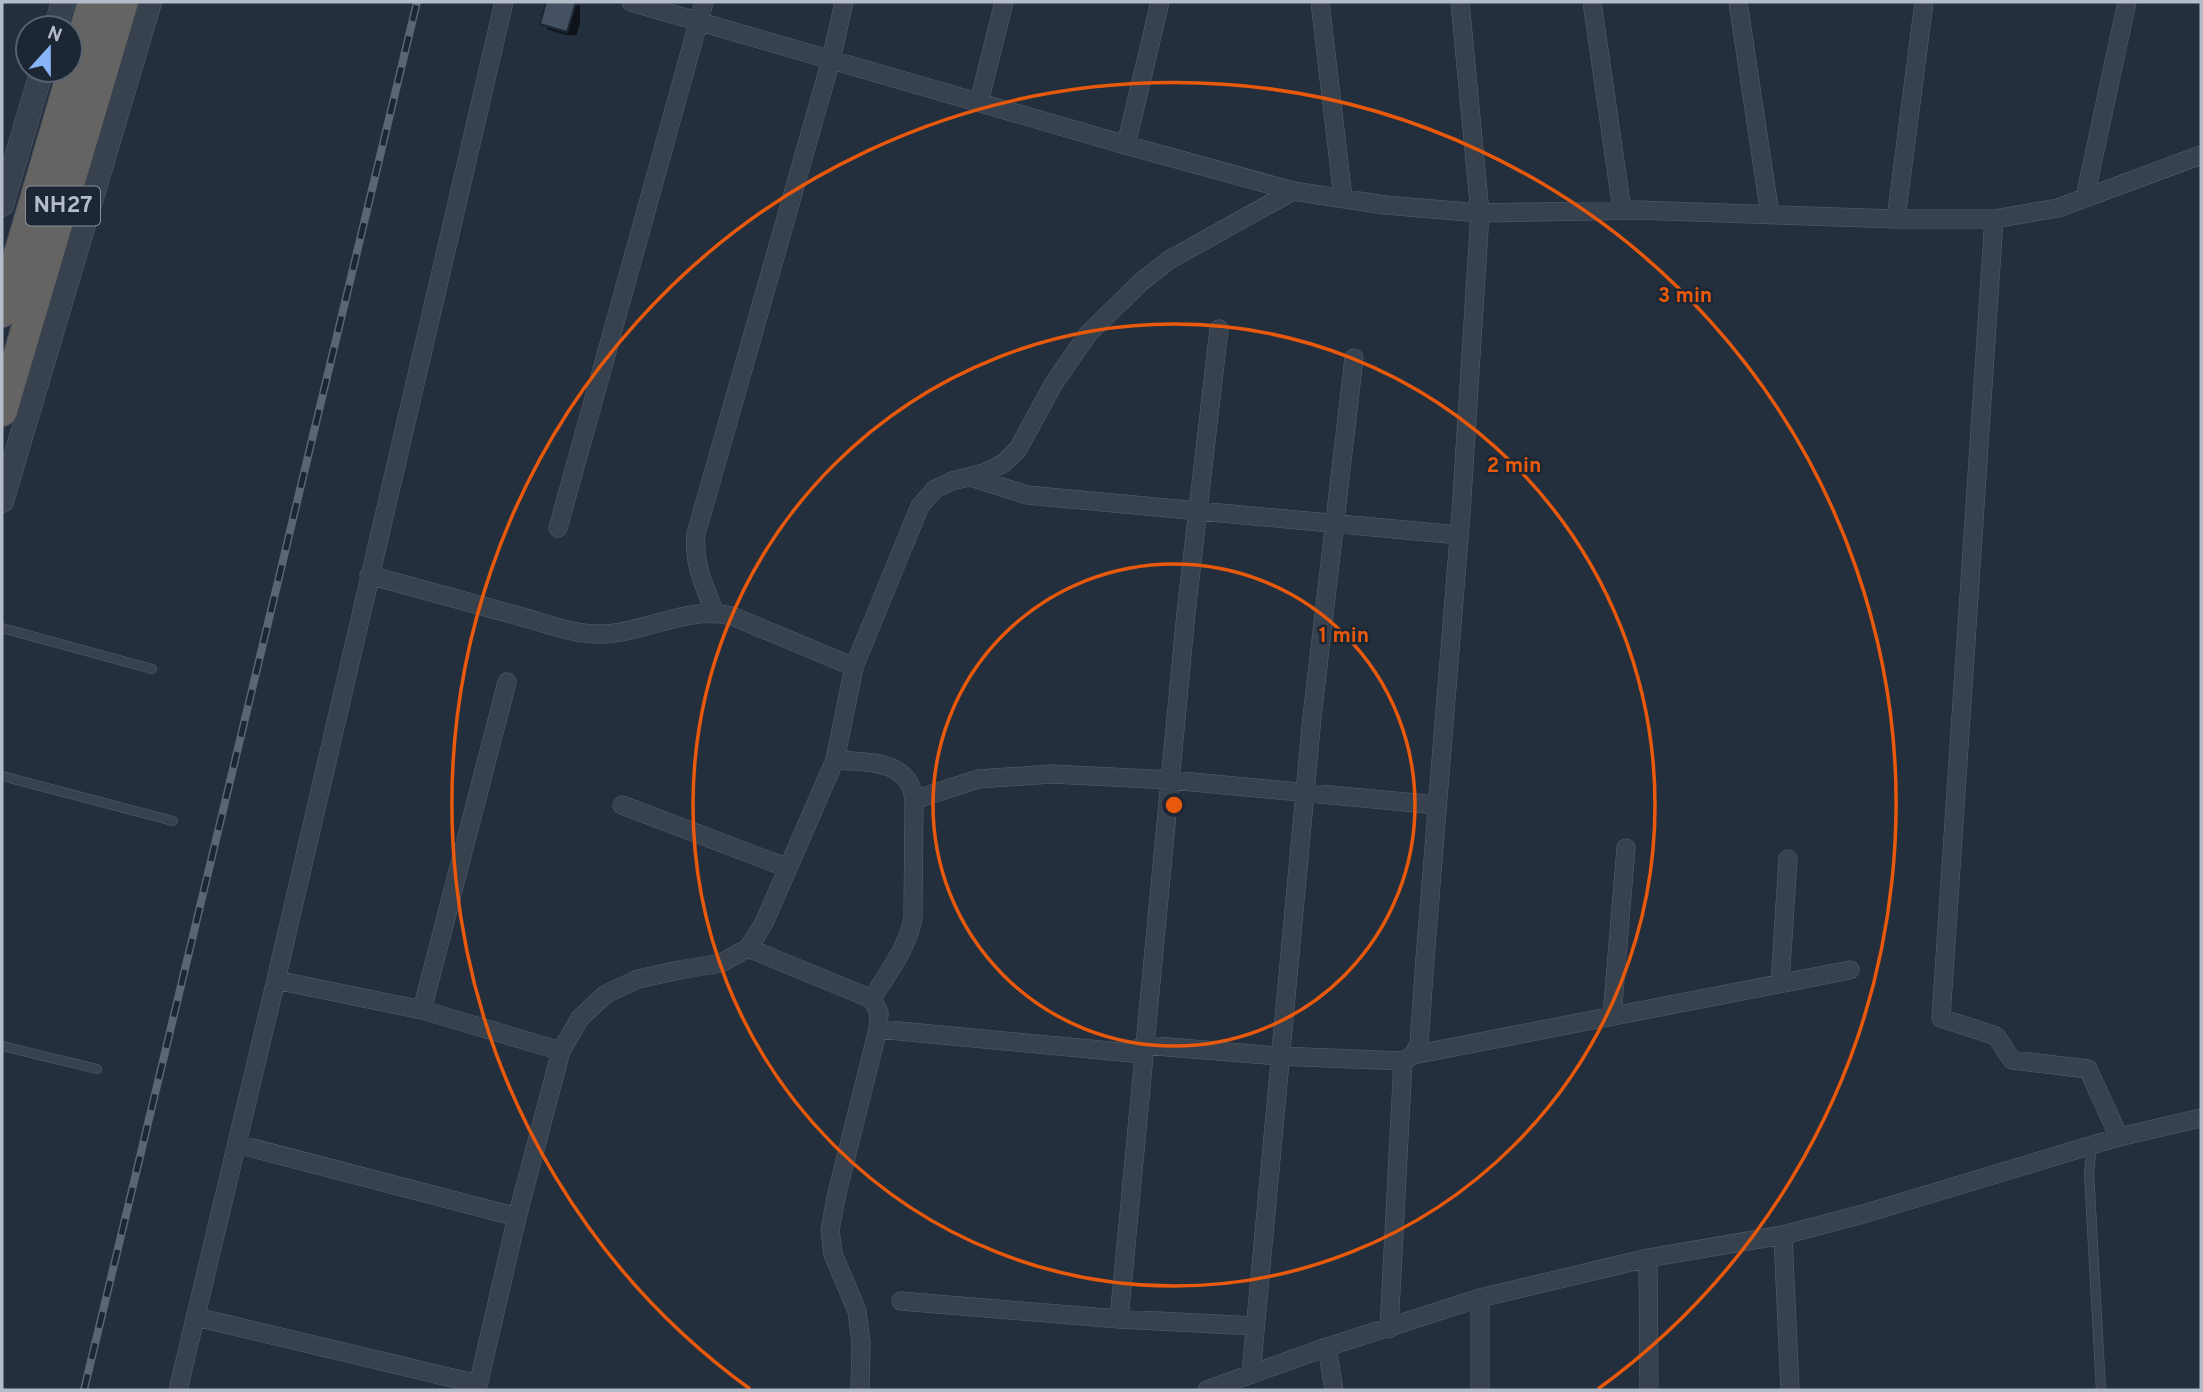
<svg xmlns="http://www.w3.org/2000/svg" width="2203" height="1392" font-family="Overpass,sans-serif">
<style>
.building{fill:#455162;stroke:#1f2835;stroke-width:2;filter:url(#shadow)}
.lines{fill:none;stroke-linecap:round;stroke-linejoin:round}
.service-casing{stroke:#565f6c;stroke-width:10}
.minor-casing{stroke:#565f6c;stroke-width:19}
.tertiary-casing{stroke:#565f6c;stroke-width:24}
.trunk-casing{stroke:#434c59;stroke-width:32}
.service{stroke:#38414e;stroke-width:9}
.minor{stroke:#38414e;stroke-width:18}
.tertiary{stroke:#38414e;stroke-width:23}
.trunk{stroke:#656462;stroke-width:30}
.rail-casing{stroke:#5a6575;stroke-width:8}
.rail{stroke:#1d2633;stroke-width:5;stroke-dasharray:16;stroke-linecap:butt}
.ring{fill:none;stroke:#e8590c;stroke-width:3.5}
.labels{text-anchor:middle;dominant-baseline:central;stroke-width:5;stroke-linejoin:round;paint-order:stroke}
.shield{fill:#1d2633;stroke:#878f9c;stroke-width:2}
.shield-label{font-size:23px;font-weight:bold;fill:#b4bcc9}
.centre{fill:#e8590c;stroke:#1d2633;stroke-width:3.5}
.ring-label{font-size:21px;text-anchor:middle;font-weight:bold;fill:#e8590c;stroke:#1d2633;stroke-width:5;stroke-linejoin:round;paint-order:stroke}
</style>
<defs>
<filter id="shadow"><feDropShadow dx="8" dy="4.5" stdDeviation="0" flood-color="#0009"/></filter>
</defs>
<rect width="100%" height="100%" fill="#242f3e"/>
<path class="building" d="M546,2H576L567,32L540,24Z"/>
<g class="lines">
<defs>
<path id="service" d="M2,628L152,669
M2,776L173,821
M2,1046L97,1069
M2092,1146L2089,1173L2101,1390"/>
<path id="minor" d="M631,2L1126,145L1293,191L1385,205L1480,213L1638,210L1896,219H1994L2058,208L2201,155
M1320,2L1343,198
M1592,2L1622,210
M1738,2L1770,215
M979,102L1004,2
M1126,145L1160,2
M2085,197L2127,2
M1896,219L1924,2
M1994,219L1941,1018L1996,1036L2012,1060L2088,1069L2119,1137
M970,477L1027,495L1459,535
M558,528L704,2
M369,575C419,589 469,602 519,616C545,623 574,635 602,634C646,633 687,605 732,616L854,667
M714,611C704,585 693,563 696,534L831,60L844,2
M835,760C858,762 896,759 909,783C912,787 913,795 914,800L913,917C908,948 888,972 872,999
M914,800L978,779L1052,774L1171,780L1437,805
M622,805L788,868
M748,948L872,999L879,1013L878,1029L837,1193L830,1230L833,1254L857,1311L861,1343L860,1390
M276,980L422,1010L561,1051
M1780,983L1788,859
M422,1010L507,682
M1612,1016L1626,848
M878,1029L1132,1053L1144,1045L1279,1056L1403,1061L1413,1055L1419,1044L1425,959L1461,513L1480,213L1460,2
M1413,1055L1850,970
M237,1144L517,1217
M1783,1235L1790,1390
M1648,1258L1649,1390
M1480,1298V1390
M901,1301L1119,1319L1255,1326
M196,1317L478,1384
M1119,1319L1186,613L1219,329
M1389,1329L1403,1061
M1327,1347L1334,1390
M1251,1374L1312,717L1354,358
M178,1390L276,980L504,2
M477,1390L517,1217L561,1051L580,1018L606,994L638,979L679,970L721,963L748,948L764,923L835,760L854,667L920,506L935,489L952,481L984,473L1004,463L1018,449L1054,383L1088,334L1141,282L1169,260L1293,191
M1207,1390L1327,1347L1480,1298L1648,1258L1783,1235L1863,1214L2119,1137L2201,1118"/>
<path id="tertiary" d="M55,28L63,2
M2,205L42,70
M2,501L150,2"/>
<path id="trunk" d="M2,312L93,2
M2,411L123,2"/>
</defs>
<use href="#service" class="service-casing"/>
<use href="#minor" class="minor-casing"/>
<use href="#tertiary" class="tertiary-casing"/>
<use href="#trunk" class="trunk-casing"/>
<use href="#service" class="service"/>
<use href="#minor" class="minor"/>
<use href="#tertiary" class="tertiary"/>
<use href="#trunk" class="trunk"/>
<defs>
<path id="rail" d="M84,1390L417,2"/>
</defs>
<use href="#rail" class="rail-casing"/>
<use href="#rail" class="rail"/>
</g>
<g class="ring">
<circle cx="1174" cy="805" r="241"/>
<circle cx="1174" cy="805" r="481"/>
<path d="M750 1389A722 722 0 1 1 1598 1389"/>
</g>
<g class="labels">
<rect class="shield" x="26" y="186.5" width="74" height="39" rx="5"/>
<g class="shield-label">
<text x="63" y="206">NH27</text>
</g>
</g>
<circle cx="1174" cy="805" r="10" class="centre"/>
<g class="ring-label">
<text x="1685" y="302">3 min</text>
<text x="1514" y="472">2 min</text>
<text x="1344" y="642">1 min</text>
</g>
<rect width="2203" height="1392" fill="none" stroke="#b4bcc9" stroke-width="7"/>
<g transform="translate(49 49) rotate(21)"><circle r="33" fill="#1d2633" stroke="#59626f" stroke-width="2"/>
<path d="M0-5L12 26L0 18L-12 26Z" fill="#8ab4f8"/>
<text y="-10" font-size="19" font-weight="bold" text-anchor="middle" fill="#b4bcc9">N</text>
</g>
</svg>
